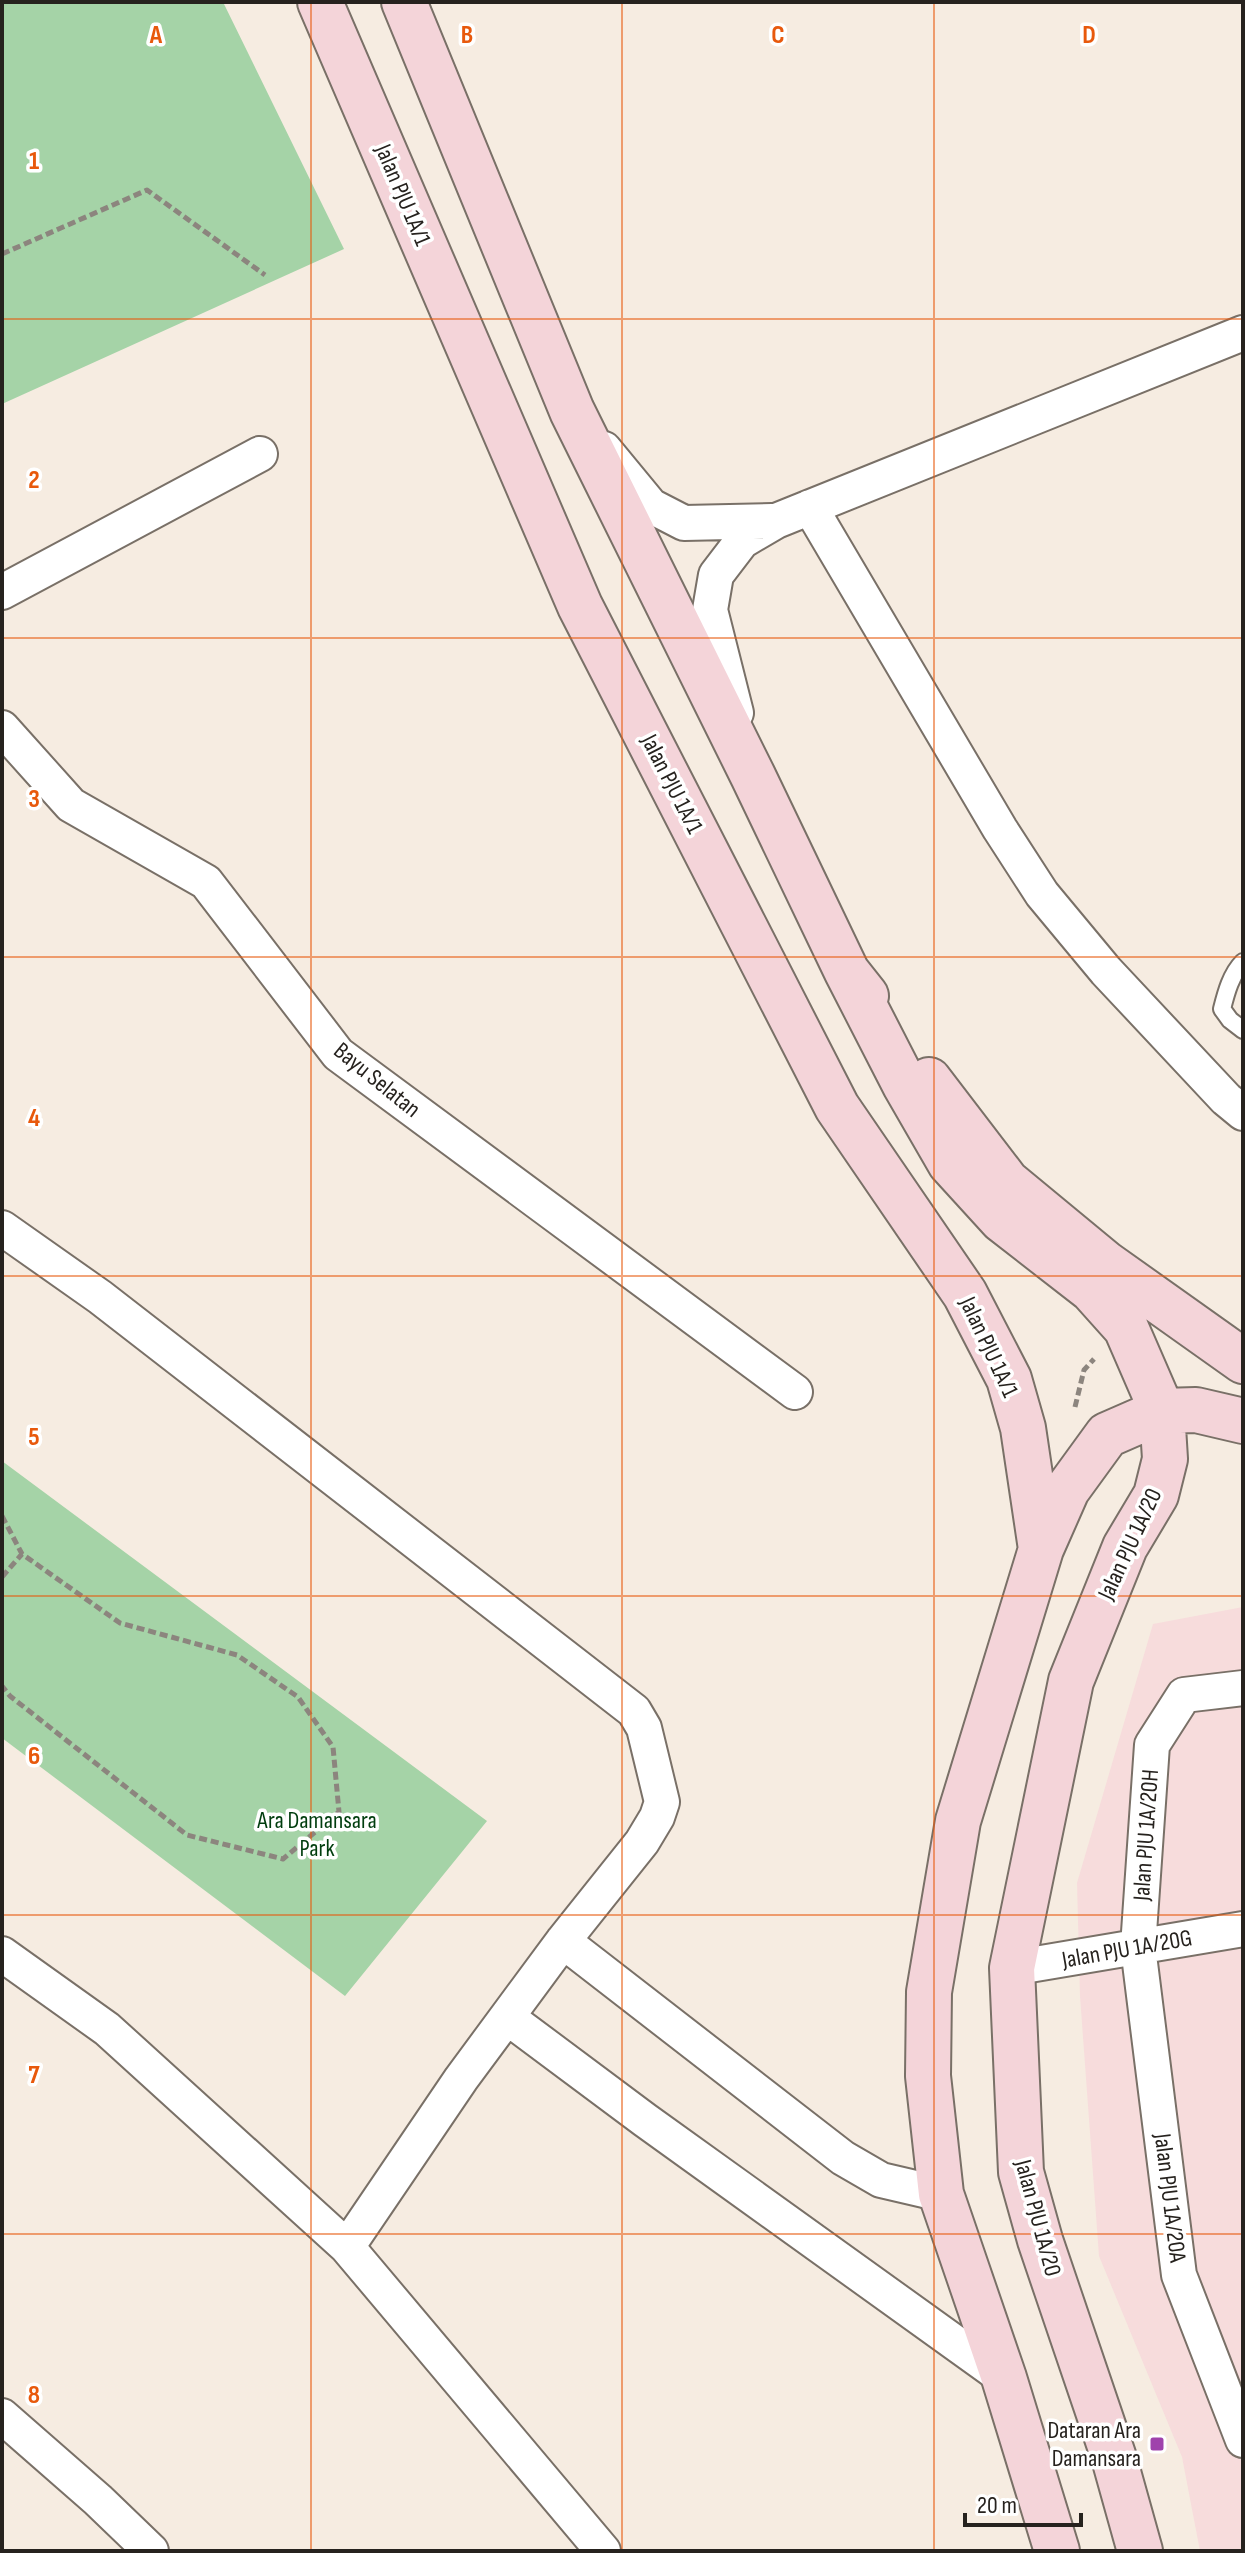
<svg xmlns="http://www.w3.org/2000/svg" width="1245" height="2553" font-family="'Sofia Sans Condensed',sans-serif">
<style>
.commercial{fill:#f7dcdc}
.green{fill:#a5d3a7}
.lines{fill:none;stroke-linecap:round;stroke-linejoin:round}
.lane-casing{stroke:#797067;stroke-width:20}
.street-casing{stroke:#797067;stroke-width:38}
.secondary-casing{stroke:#797067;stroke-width:48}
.path{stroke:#8c857e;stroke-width:5;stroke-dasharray:8 4;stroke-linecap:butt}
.lane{stroke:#fff;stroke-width:16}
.street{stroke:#fff;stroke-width:34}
.secondary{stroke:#f4d4d9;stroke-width:44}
.grid{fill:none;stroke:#e8590c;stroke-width:2;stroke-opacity:0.55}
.poi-dot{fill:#9f42ac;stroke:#fff;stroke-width:3}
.labels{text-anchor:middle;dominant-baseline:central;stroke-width:7;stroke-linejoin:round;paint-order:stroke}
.street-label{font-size:24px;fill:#26221e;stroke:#fff}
.park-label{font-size:24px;fill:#003d0e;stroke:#fff}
.poi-label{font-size:24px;fill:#26221e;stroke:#fff;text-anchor:end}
.grid-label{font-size:26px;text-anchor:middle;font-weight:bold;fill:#e8590c;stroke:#fff;stroke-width:7;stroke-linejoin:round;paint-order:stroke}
</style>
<rect width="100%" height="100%" fill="#f6ece1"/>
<path class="commercial" d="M1243,1607V2551H1200L1182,2457L1099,2256L1080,1996L1077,1883L1153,1624Z"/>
<path class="green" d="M2,2H223L344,249L2,404Z
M2,1461L487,1821L345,1996L2,1738Z"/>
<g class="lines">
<defs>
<path id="lane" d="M1243,962C1231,974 1226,993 1222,1009L1230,1020L1243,1030"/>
<path id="street" d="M604,449L651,506L684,523L772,521
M810,507L1000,829L1042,894L1106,971L1226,1099L1243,1113
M2,592L260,454
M736,713L710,610L716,575L742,541L776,521L1243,333
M2,728L71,805L206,882L338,1054L795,1392
M2,1228L100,1297L634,1711L644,1728L662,1802L657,1817L642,1842L563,1941L461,2079L347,2247
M1243,1688L1184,1695L1152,1745L1138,1947L1179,2275L1243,2440
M563,1941L843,2158L881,2180L941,2194
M2,1954L107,2029L347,2247L603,2551
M1012,1968L1243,1929
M507,2017L645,2120L1004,2378
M2,2416L98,2500L151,2551"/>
<path id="secondary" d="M320,2L580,606L837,1107L965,1294L1009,1379L1023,1428L1041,1549
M404,2L572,411L753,776L847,972L866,996
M847,972L905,1085L950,1163L1002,1220L1092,1290L1126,1328L1162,1411L1165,1459L1156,1495L1125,1547L1071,1681L1012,1968L1021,2172L1040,2240L1114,2458L1140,2551
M929,1080L1007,1182L1105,1263L1243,1361
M1057,2551L1004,2378L941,2194L928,2076L929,1992L958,1821L1041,1549L1067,1490L1107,1435L1162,1411L1196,1410L1243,1421"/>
</defs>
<use href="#lane" class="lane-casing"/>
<use href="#street" class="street-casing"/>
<use href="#secondary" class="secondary-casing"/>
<path class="path" d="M2,254L147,190L265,275
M1075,1407L1084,1370L1094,1359
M2,1516L22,1554L120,1623L237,1655L298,1697L333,1747L339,1812L283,1859L187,1835L10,1696L2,1686
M2,1577L22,1554"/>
<use href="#lane" class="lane"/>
<use href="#street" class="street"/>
<use href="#secondary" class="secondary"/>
</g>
<path class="grid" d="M311,2V2551M622,2V2551M934,2V2551M2,319H1243M2,638H1243M2,957H1243M2,1276H1243M2,1596H1243M2,1915H1243M2,2234H1243"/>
<rect class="poi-dot" x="1149" y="2436" width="16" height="16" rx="4"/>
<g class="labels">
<g class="street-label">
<text transform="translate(403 195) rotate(67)">Jalan PJU 1A/1</text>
<text transform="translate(672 784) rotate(63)">Jalan PJU 1A/1</text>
<text transform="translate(377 1080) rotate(39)">Bayu Selatan</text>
<text transform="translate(989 1347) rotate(65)">Jalan PJU 1A/1</text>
<text transform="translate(1130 1544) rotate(-65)">Jalan PJU 1A/20</text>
<text transform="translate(1146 1835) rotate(-86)">Jalan PJU 1A/20H</text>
<text transform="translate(1127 1949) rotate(-10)">Jalan PJU 1A/20G</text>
<text transform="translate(1170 2198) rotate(83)">Jalan PJU 1A/20A</text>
<text transform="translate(1038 2218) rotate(75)">Jalan PJU 1A/20</text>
</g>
<g class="park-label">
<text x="317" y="1820">Ara Damansara<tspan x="317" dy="28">Park</tspan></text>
</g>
<g class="poi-label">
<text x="1141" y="2430">Dataran Ara<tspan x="1141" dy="28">Damansara</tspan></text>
</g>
</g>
<g class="grid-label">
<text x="156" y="43">A</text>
<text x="467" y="43">B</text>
<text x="778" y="43">C</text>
<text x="1089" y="43">D</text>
<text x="34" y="169">1</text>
<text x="34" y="488">2</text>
<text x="34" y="807">3</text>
<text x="34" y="1126">4</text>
<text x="34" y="1445">5</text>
<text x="34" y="1764">6</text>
<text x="34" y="2083">7</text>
<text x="34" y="2403">8</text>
</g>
<rect width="1245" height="2553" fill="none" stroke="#26221e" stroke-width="8"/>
<path d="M965 2513v12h116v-12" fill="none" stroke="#26221e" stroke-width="4"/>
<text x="977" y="2513" font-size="24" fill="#26221e" stroke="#ffffff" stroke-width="6" paint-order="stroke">20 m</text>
</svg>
